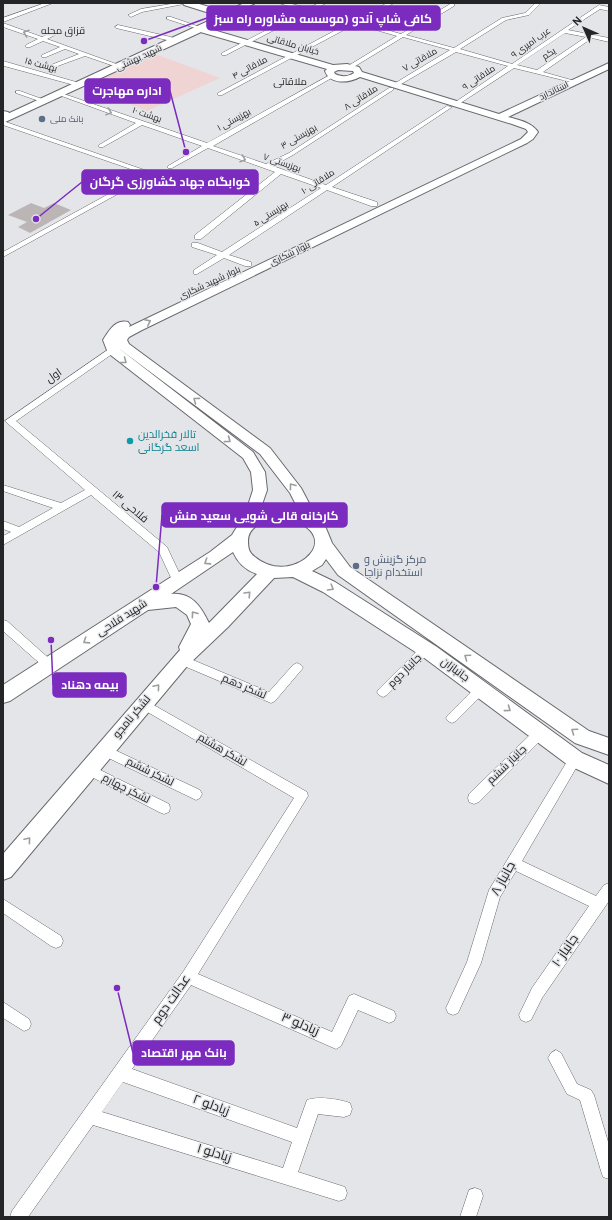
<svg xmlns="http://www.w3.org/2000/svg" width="612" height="1220" font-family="Overpass,Cairo,sans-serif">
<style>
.medical{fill:#efd4d3}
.building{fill:#bbb6b5}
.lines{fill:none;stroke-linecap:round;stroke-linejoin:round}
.street-casing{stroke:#68696d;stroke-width:1}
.secondary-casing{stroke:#68696d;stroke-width:2}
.primary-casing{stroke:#68696d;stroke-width:2}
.street{fill:#fff;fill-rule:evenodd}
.secondary{fill:#fff;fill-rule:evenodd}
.primary{fill:#fff;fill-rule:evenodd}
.oneway{stroke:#9c9d9d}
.service-dot{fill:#5c6f8a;stroke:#e4e5e9;stroke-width:1.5}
.culture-dot{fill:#0f9aa8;stroke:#e4e5e9;stroke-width:1.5}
.labels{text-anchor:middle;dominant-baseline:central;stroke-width:3;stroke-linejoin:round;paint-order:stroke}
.far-street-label{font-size:9px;fill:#242526;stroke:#e4e5e9}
.far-service-label{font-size:9px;fill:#4e5e75;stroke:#e4e5e9;text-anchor:start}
.far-neighbourhood-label{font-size:10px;fill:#242526;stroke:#e4e5e9}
.street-label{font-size:11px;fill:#242526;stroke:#e4e5e9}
.culture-label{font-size:11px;fill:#0d838f;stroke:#e4e5e9;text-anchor:start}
.service-label{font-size:11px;fill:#4e5e75;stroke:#e4e5e9;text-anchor:start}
.near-street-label{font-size:13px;fill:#242526;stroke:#e4e5e9}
.leader{fill:none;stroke:#7b2cbf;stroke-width:1.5}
.callout-dot{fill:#7b2cbf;stroke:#e4e5e9;stroke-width:1.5}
.callout{fill:#7b2cbf;stroke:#7b2cbf;stroke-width:1.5}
.callout-label{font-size:12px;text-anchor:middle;font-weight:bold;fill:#fff}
</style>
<rect width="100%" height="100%" fill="#e4e5e9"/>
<path class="medical" d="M155,54L220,78L147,111L87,86Z"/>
<path class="building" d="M31,203L44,208L54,203L71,210L30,233L18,227L27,222L8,215Z"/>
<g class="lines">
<defs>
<path id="street" d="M45,3H53L3,22V18Z
M177,3H189L142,12L131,17L128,15L141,9Z
M279,3H288L308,8L319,3H326L314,10L354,21L387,3H394L359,22L401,34L450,4H454V6L406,35L454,48L502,18L525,13L535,3H541L529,15L506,20L460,49L512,64L599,5L609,7V11L600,9L568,30L609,38V42L592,38L543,72L575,81V83L514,68L456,106L454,105V103L508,66L456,52L396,87H392V85L450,50L403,37L352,68H348V66L397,36L355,24L222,95H218V93L349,23L309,12L226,55H222V53L304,11ZM565,33L586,37L537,70L517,65Z
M167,17H171L200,27L195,28L167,19Z
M3,23L42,37L57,30H61V32L47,39L119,65L114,66L85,56L55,67H51V65L79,54L65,49L46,57H42V55L60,47L43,41L30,47H26V45L38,39L3,27Z
M118,25L171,37L174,39L171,41L116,28L115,27Z
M3,61L76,82L77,83L74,85L4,66Z
M330,75L335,76L213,146L266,164L289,153L389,88H393V90L293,155L273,166L326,185L447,106L452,107L332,187L377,202V206H371L327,190L229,255L251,262V266H245L224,258L197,274H194V270L217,255L192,247V243H198L222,252L321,188L281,174L201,239H195V235L275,172L208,148L172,168H168V166L202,146L142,125L103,147H99V145L136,123L56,94L61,93L207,143Z
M16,91H20L42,99L39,101L16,93Z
M3,121L153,173L154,174L3,257V252L145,174L3,125Z
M112,347L116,350L115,352L16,421L167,547L183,581L182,584H174L159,552L91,495L3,545V536L11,532L3,529V521L19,527L53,508L3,491V485L61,503L85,490L5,421Z
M3,620L7,621L53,662L55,665L53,668L49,670L45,668L3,631Z
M426,645L430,646L432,649L430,652L387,695L383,697L379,695L377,692L379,689L422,646Z
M181,655L269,692L293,665L297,663L301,665L303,668L275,701L271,703L177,663L175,660L177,657Z
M481,684L485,686L487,689L485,692L456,721L452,723L448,721L446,718L448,715L477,686Z
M143,699L307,792L308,796L198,974L332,1032L349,996L354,994L394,1011L396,1016L394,1021L389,1023L358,1010L341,1046L336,1049L191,985L132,1069L297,1128L307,1100C318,1096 339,1099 350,1103L352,1109L350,1115L344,1117L318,1114L298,1172L345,1187L347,1193L345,1199L339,1201L93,1125L28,1217H10L12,1211L183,972L294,798L139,707L137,704L139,701ZM123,1082L292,1142L283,1168L102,1112Z
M540,728L544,729L546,733L544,737L479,802L474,804L469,802L468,798L469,794L536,729Z
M104,745L200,790L202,794L200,798L196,800L192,798L100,754L98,750L100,746Z
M575,754L579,755L581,759L579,763L522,861L596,896L604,885L609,883V901L542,998L531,1020L526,1022L521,1020L519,1015L532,988L589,906L516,871L500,897L481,963L458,1013L453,1015L448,1013L446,1008L467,962L489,890L571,755Z
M88,764L169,804L170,808L169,812L164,814L159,812L84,773L82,769L84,765Z
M3,899L61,936L63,941L61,946L56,948L51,946L3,913Z
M3,1002L29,1019L31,1024L29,1029L24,1031L3,1018Z
M556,1050L561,1053L577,1084L591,1090L594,1095L609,1145V1179L603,1177L601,1171L580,1100L567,1094L548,1058L551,1053Z
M475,1188L481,1190L483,1196L476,1217H460L469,1190Z"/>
<path id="secondary" d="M197,27H203L333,65L347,64L359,67L362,72L499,114L609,63V69L508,117C519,120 531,122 538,132L533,139L527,143L142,330L129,337L127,340L129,344L270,448L301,488L318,520L316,524L311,525L306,524L290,493L260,454L117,347L253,452L265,472L267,490L255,525L250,526L245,525L243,521L253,490L251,472L243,458L108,353L103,340C109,331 115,319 128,322L130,325L129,327L521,139L528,132L526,129L512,124L360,77C349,83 330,85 325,71L327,69L197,31ZM338,70L353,71L354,73C348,77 341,77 335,74L334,72Z
M3,111L8,112L10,114L8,116L3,117Z"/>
<path id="primary" d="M183,3H196L226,12L244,3H255L199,33L3,123V116L219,16L184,5Z
M279,506L297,509L317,517L325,526L332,543L350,567L589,731L609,738V755L575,743L338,575L326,559L322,565L312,571L335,582L437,647L582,753L609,765V784L568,765L423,657L323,592L293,577L274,578L228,627L188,665L11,877L3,880V854L180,650L179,647L191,624L187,615L176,607L148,610L10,701L3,703V685L210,552L232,535L240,522L253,513ZM279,518C354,529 295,590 255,557C249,553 248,548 248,541C248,525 266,521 279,518ZM233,552C238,563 245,570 257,574L209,623C201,607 192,592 171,594Z"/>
</defs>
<use href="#street" class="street-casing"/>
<use href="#secondary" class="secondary-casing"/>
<use href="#primary" class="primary-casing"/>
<use href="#street" class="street"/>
<use href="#secondary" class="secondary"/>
<use href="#primary" class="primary"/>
</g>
<defs><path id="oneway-chevron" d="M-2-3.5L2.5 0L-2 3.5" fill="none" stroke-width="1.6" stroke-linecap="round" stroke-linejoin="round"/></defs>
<g class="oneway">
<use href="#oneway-chevron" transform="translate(26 33) rotate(-161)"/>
<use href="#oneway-chevron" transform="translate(109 112) rotate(19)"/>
<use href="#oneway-chevron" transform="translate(243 159) rotate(19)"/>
<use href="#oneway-chevron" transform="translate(148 322) rotate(-26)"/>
<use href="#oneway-chevron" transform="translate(124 361) rotate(37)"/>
<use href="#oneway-chevron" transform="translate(196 400) rotate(-144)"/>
<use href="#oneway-chevron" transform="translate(228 440) rotate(37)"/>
<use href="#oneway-chevron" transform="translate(292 486) rotate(-127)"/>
<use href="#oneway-chevron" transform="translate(207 562) rotate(147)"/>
<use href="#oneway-chevron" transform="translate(331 588) rotate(31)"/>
<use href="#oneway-chevron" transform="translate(248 594) rotate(-47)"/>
<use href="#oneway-chevron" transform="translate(194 614) rotate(-126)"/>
<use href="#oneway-chevron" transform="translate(86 641) rotate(147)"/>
<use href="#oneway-chevron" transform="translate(467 657) rotate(-145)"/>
<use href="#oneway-chevron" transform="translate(157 687) rotate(-50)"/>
<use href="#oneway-chevron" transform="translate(508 709) rotate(36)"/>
<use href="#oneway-chevron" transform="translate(574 731) rotate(-145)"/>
<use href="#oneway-chevron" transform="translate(28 840) rotate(-50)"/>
</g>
<g class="service-dot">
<circle cx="42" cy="119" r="4"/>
<circle cx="356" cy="566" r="4"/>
</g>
<circle class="culture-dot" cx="130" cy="441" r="4"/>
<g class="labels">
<g class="far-street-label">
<text transform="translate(531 43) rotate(-35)">۹ عرب امیری</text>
<text transform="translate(293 45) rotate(16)">خیابان ملاقاتی</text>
<text transform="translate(549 54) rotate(-34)">یکم</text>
<text transform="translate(139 58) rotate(-25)">شهید بهشتی</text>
<text transform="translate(420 60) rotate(-30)">۷ ملاقاتی</text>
<text transform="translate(41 65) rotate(15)">بهشت ۱۵</text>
<text transform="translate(250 68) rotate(-28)">ملاقاتی ۴</text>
<text transform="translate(479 78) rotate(-34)">ملاقاتی ۹</text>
<text transform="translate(554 91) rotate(-26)">استاندارد</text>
<text transform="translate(361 98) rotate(-33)">ملاقاتی ۸</text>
<text transform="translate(147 115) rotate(19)">بهشت ۱۰</text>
<text transform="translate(234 120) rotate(-29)">بهزیستی ۱</text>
<text transform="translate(299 137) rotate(-30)">۳ بهزیستی</text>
<text transform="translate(282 163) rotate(19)">۷ بهزیستی</text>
<text transform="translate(318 182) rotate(-33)">۱۰ ملاقاتی</text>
<text transform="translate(271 214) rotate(-32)">۵ بهزیستی</text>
<text transform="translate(290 254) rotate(-26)">بلوار شکاری</text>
<text transform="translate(210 283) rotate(-25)">بلوار شهید شکاری</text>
</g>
<g class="far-service-label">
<text x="50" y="119">بانک ملی</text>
</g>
<g class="far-neighbourhood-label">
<text x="63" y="31">قزاق محله</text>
<text x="290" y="82">ملاقاتی</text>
</g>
<g class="street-label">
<text transform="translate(54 376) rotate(-35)">اول</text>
<text transform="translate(130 507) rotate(40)">۱۳ فلاحی</text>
<text transform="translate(122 618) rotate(-33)">شهید فلاحی</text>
<text transform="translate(455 670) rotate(36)">جانبازان</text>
<text transform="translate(405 671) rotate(-45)">جانباز دوم</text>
<text transform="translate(244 687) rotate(23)">لشکر دهم</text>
<text transform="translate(132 717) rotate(-50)">لشکر نامجو</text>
<text transform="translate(222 750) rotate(30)">لشکر هشتم</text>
<text transform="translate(507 765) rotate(-44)">جانباز ششم</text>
<text transform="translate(150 772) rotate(26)">لشکر ششم</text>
<text transform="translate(126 789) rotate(27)">لشکر چهارم</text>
</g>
<g class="culture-label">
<text x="138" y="435">تالار فخرالدین<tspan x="138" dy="13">اسعد گرگانی</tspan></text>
</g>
<g class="service-label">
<text x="364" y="560">مرکز گزینش و<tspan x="364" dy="13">استخدام نزاجا</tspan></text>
</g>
<g class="near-street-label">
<text transform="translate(504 879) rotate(-61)">جانباز ۸</text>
<text transform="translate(566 951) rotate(-55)">۱۰ جانباز</text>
<text transform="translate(172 1000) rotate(-55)">عدالت دوم</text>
<text transform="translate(300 1025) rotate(23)">زیادلو ۳</text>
<text transform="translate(211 1106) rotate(20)">زیادلو ۲</text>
<text transform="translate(214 1154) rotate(17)">زیادلو ۱</text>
</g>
</g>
<path class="leader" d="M144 41L207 18M186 152L170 91M36 219L82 182M156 587L162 515M51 640L53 685M117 988L133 1053"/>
<g class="callout-dot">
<circle cx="144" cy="41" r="4"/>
<circle cx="186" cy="152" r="4"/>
<circle cx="36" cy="219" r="4"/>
<circle cx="156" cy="587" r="4"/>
<circle cx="51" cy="640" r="4"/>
<circle cx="117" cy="988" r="4"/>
</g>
<g class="callout">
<rect x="207" y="6" width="233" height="24" rx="4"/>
<rect x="85" y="79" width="85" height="24" rx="4"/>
<rect x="82" y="170" width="176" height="24" rx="4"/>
<rect x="162" y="503" width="185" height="24" rx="4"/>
<rect x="53" y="673" width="73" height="24" rx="4"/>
<rect x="133" y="1041" width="101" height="24" rx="4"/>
</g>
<g class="callout-label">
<text x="323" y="23">کافی شاپ آندو (موسسه مشاوره راه سبز</text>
<text x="127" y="95">اداره مهاجرت</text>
<text x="170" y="186">خوابگاه جهاد کشاورزی گرگان</text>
<text x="254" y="520">کارخانه قالی شویی سعید منش</text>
<text x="90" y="689">بیمه دهناد</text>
<text x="184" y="1057">بانک مهر اقتصاد</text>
</g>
<rect width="612" height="1220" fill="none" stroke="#242526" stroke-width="8"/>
<g transform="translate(584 28) rotate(315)" stroke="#e4e5e9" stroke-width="3" paint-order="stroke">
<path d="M0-3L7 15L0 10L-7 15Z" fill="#242526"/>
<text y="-6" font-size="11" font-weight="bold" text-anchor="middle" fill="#242526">N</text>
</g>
</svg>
